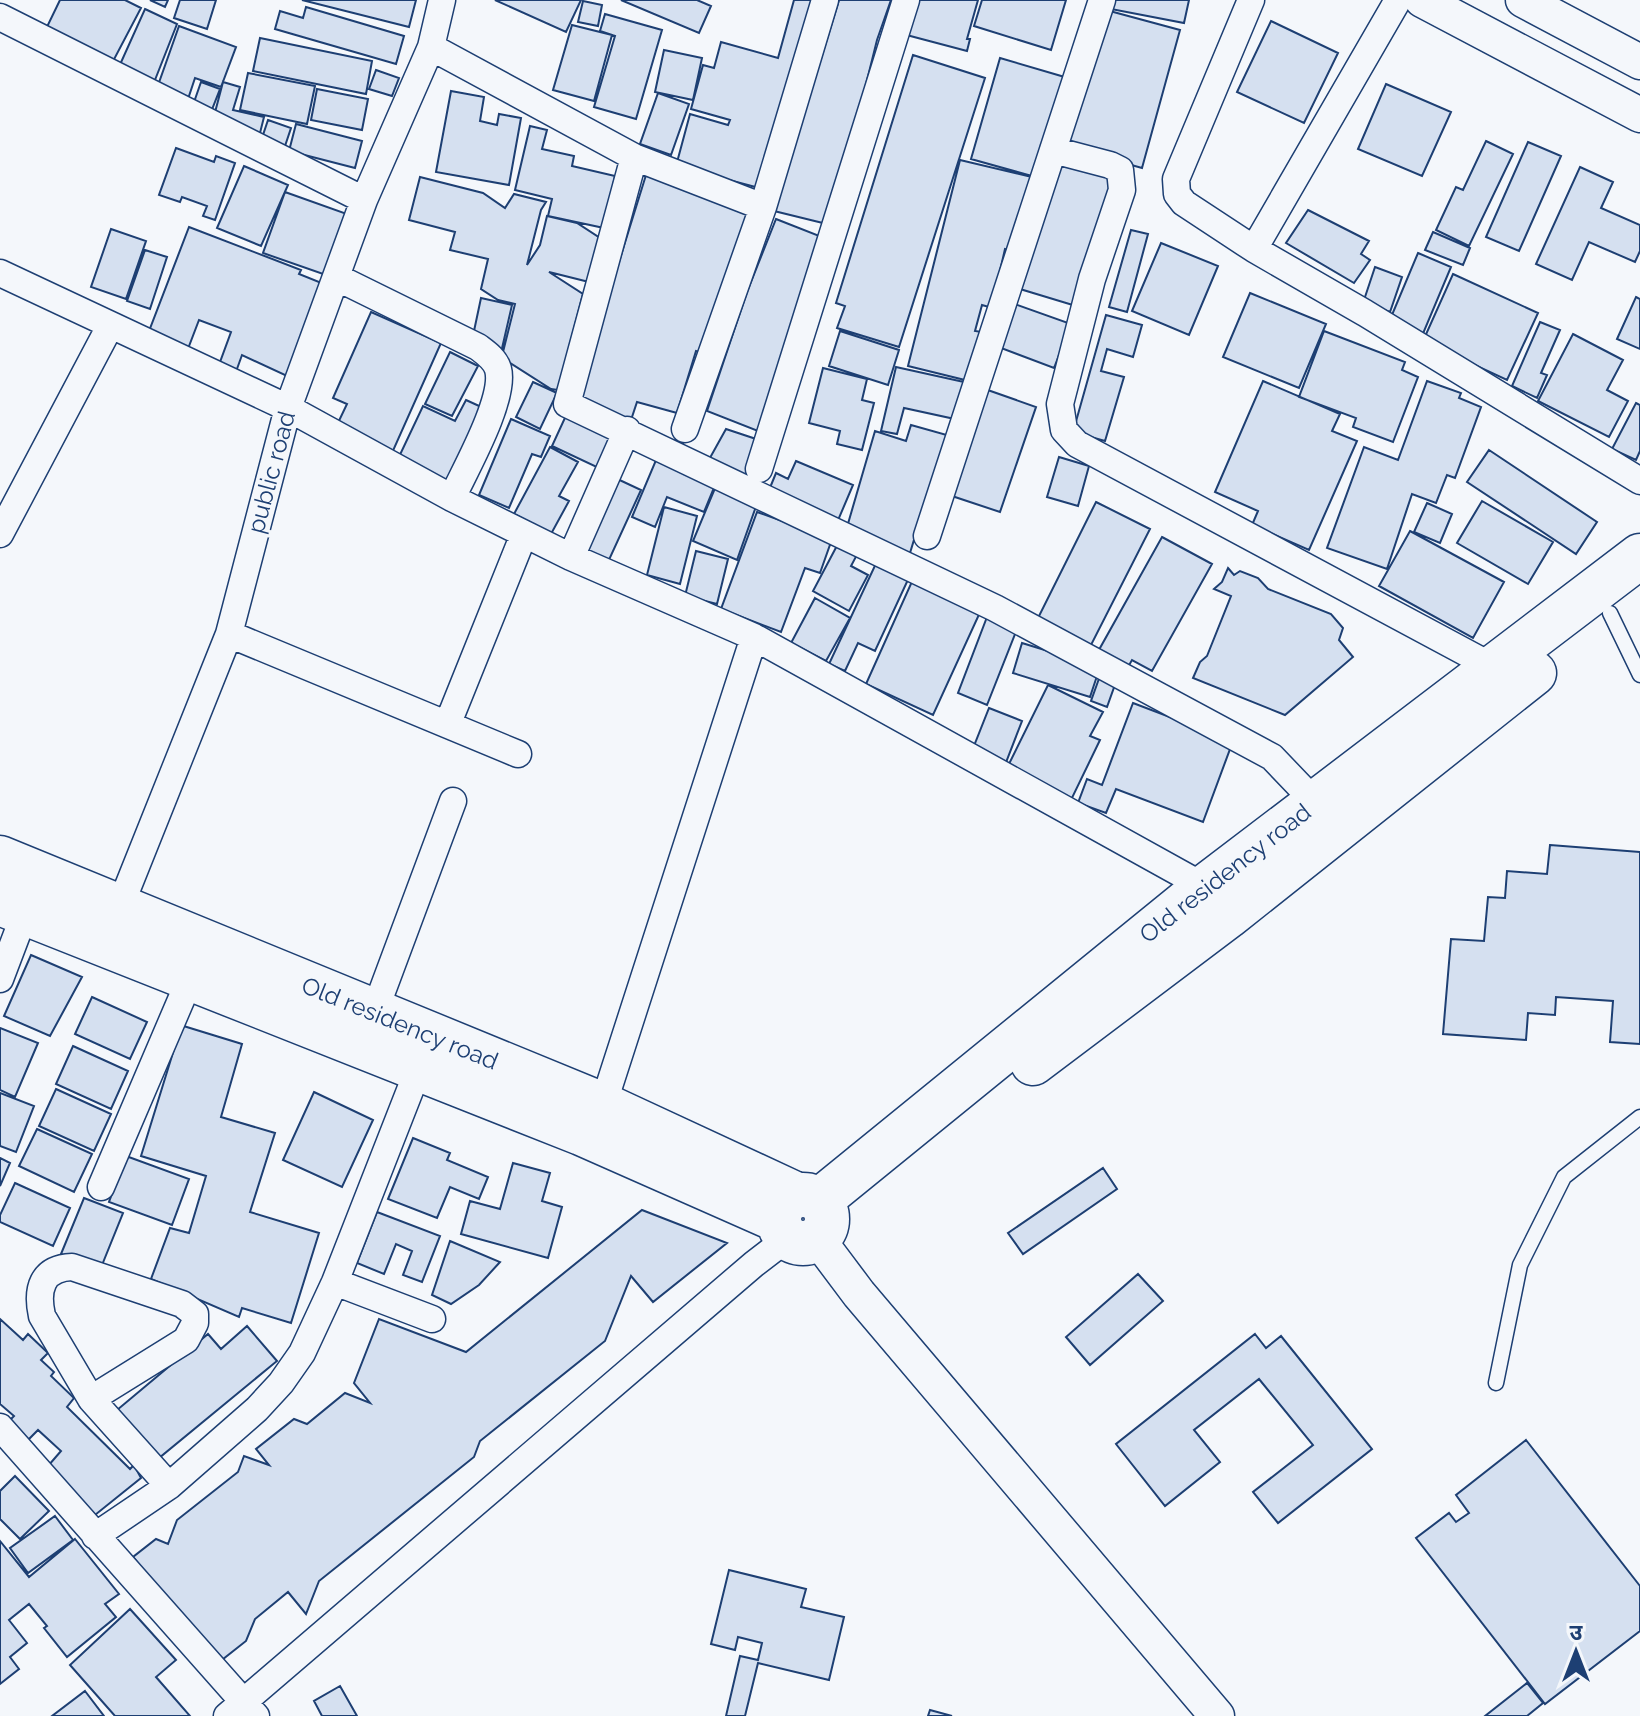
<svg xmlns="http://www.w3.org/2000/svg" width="1640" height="1716" font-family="Raleway,'Noto Sans Devanagari',sans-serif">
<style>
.building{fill:#d5e0f0;stroke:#1d3f73;stroke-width:2}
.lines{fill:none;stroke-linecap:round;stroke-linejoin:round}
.service-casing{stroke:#1d3f73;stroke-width:17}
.minor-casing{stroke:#1d3f73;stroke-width:29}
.tertiary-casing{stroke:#1d3f73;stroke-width:37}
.trunk-casing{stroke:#1d3f73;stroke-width:47}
.service{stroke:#f4f7fb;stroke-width:14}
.minor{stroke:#f4f7fb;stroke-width:26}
.tertiary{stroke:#f4f7fb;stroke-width:34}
.trunk{stroke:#f4f7fb;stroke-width:44}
.labels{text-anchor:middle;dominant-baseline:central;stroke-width:6;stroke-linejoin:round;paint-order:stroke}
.street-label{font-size:24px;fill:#1d3f73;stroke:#f4f7fb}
</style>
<rect width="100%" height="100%" fill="#f4f7fb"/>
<path class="building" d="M60,0H125L141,8L110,67L44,33Z
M150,0H168L165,7Z
M180,0H216L207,29L174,18Z
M302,0H416L409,27Z
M495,0H581L566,32Z
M621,0H697L711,6L699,33Z
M794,0H818L763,189L676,166L690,114L728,125L730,120L691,109L703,65L714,68L721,42L778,58Z
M839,0H891L877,40L831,225L774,211Z
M908,0H978L967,39H970L967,51L899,33Z
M982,0H1066L1051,50L974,26Z
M1113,0H1189L1184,23L1111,9Z
M583,1L602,5L598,26L578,22Z
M306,7L404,36L396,64L275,29L280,11L303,18Z
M145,9L177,24L153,85L118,69Z
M1106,10L1180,30L1142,168L1067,147Z
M605,14L662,30L636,119L594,107L615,36L600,31Z
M1271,21L1338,53L1304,123L1237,92Z
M572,25L612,35L594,101L553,90Z
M179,26L236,47L221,87L195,78L186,105L156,91Z
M260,38L372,61L366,94L253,71Z
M664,50L702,58L693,100L655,92Z
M913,55L985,78L899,347L837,328L845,306L836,303Z
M1000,58L1068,78L1039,178L971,159Z
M376,70L399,78L392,96L369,89Z
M248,73L315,86L307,124L240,110Z
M201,82L220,89L209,117L192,108Z
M223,82L240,87L233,110L264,117L259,137L213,120Z
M1386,84L1451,112L1422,176L1358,149Z
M317,89L368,99L362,130L311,120Z
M451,91L484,97L480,121L497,125L499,114L521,118L509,185L436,172Z
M658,93L689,104L671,155L640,144Z
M268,120L291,128L284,149L261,141Z
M296,124L362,141L355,168L289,151Z
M530,126L547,130L542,149L574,156L572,166L615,176L604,228L548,216L552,199L515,190Z
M1486,141L1513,154L1469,246L1436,230L1456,187L1463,190Z
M1528,142L1561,156L1519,251L1486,237Z
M176,148L214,162L216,156L235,163L215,220L203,216L207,206L182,197L180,202L159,195Z
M1056,158L1117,179L1076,306L1020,289Z
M960,160L1032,177L1013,251L1005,249L997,284L996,309L982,305L975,331L982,332L969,381L908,366Z
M244,166L288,185L261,246L217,228Z
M1580,167L1613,182L1601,208L1640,225V251L1635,262L1589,242L1572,280L1536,264Z
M646,175L750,207L706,354L696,351L677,413L637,402L630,423L577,397Z
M420,177L483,193L505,208L514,194L546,202L541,210L527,265L540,245L547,216L577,223L600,238L589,282L549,272L583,294L558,390L551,389L510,363L501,360L515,304L498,300L481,289L488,259L450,250L455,232L409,220Z
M285,192L347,214L326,275L263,253Z
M1308,210L1369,241L1361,254L1370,260L1354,283L1286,243Z
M776,219L822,237L763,433L707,411L747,292Z
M189,227L301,270L299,274L329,286L287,376L242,355L233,380L216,373L231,332L199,320L186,354L146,339Z
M111,229L146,241L126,299L91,287Z
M1131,230L1148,234L1127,312L1109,307Z
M1433,232L1470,248L1463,265L1425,250Z
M1161,243L1218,266L1189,335L1132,311Z
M145,250L167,257L150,309L127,301Z
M1418,253L1451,267L1422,336L1389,322Z
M1375,267L1402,277L1390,312L1363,303Z
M1453,274L1538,313L1507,380L1423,341Z
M1250,293L1326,324L1299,388L1223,357Z
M1636,297L1640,299V349L1617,339Z
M481,298L512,305L500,357L474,331Z
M1009,302L1071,324L1054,368L993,345Z
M371,312L441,343L392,453L336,427L347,404L333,398Z
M1106,315L1142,325L1133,357L1107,349L1101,371L1124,377L1105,441L1073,432Z
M1540,322L1560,330L1541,373L1547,375L1537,398L1512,386Z
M840,331L899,350L888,385L829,366Z
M1324,331L1405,362L1402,370L1418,377L1393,442L1353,427L1356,418L1299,397Z
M1573,334L1623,360L1607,390L1628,401L1609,437L1538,401Z
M450,352L478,366L452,416L425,404Z
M896,367L973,384L964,421L904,408L897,434L881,431Z
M823,368L867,379L862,400L874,403L862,450L837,444L840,431L809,423Z
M1263,381L1340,414L1332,431L1357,441L1309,550L1252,525L1258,511L1215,492Z
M1427,381L1461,393L1459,398L1481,407L1455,478L1447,475L1436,503L1412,494L1387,569L1327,548L1364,447L1398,460Z
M533,382L557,393L540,429L516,417Z
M982,388L1036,407L1000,512L946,494Z
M466,400L488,410L451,487L397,461L423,406L455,421Z
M1636,403L1640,405V451L1636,460L1612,449Z
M569,409L621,432L603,470L552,446Z
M511,419L550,436L541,457L532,454L509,508L479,495Z
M911,425L954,437L936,467L910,553L845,534L875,431L906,441Z
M726,429L765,442L746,484L706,465Z
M550,447L578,462L559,496L569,501L551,534L514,514Z
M1489,450L1597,522L1576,554L1467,482Z
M659,453L718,478L704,512L667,497L655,527L632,517Z
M1059,457L1089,466L1078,506L1047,497Z
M796,461L853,485L836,525L767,495L776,473L788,479Z
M611,476L641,490L608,562L577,549Z
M718,481L759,498L737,560L693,541Z
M1482,501L1553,542L1528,584L1457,543Z
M1096,502L1150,529L1090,647L1037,620Z
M1427,503L1452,514L1440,543L1414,532Z
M664,507L697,516L680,584L647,575Z
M757,512L832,539L820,573L805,568L781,632L721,609Z
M1410,531L1504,582L1473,638L1379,586Z
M1162,537L1212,564L1152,671L1132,660L1124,674L1095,657Z
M840,540L859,551L851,566L868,575L849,611L813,591Z
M696,551L728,559L717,604L685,596Z
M879,557L912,571L875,651L858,643L845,671L829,664Z
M1228,568L1234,575L1240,571L1258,578L1268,589L1331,614L1343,628L1339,640L1353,657L1285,715L1193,678L1200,662L1207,656L1231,596L1214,589L1222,582Z
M914,577L982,608L933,715L866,684Z
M815,598L850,618L826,661L791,643Z
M987,617L1017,629L987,705L958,693Z
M1022,643L1100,667L1090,697L1013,673Z
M1101,673L1117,679L1107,707L1091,701Z
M1048,685L1103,712L1090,736L1100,740L1071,800L1007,768Z
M1133,703L1233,741L1203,822L1116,789L1106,813L1078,803L1087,779L1102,785Z
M989,708L1022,721L1005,765L972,751Z
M1550,845L1640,852V1044L1610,1042L1613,1001L1556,997L1555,1015L1528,1013L1526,1040L1443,1034L1451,939L1484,941L1488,897L1505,898L1507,871L1547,874Z
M31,955L82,977L50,1036L4,1016Z
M92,997L147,1022L130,1059L75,1034Z
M177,1024L242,1044L221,1117L275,1133L250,1212L319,1233L291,1323L242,1308L239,1317L151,1279L170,1228L189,1233L206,1176L141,1156L175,1046Z
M0,1028L38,1043L15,1097L0,1090Z
M73,1046L128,1071L111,1109L56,1084Z
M56,1089L111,1114L94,1151L39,1126Z
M314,1092L373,1120L342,1187L283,1160Z
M0,1093L34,1106L16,1152L0,1146Z
M37,1129L92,1154L74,1192L19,1166Z
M413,1138L450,1153L447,1160L488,1177L479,1199L450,1187L437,1218L388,1199Z
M126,1156L189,1179L172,1225L109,1202Z
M0,1158L10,1163L0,1186Z
M513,1163L550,1173L542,1201L562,1207L548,1258L461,1234L470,1201L500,1209Z
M1103,1168L1117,1189L1023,1254L1008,1233Z
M15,1183L70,1208L53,1246L0,1222V1215Z
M84,1198L123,1213L100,1270L61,1254Z
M642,1210L727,1243L653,1302L631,1276L605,1341L480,1441L474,1457L319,1581L306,1614L288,1592L255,1619L246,1641L218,1663L133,1557L156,1539L168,1544L177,1520L238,1472L244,1456L269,1465L256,1449L294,1419L307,1424L345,1393L370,1403L354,1383L379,1319L466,1352Z
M377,1212L440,1236L422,1282L403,1275L412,1251L396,1244L384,1274L357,1263Z
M450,1241L500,1262L479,1285L451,1304L432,1295Z
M1138,1274L1163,1301L1090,1365L1066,1337Z
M0,1319L23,1340L28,1334L48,1353L41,1360L54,1372L51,1376L74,1398L67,1407L130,1469L134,1465L141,1478L95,1515L48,1466L61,1451L38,1430L28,1440L8,1422L14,1416L0,1404Z
M247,1326L277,1361L159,1458L117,1410L208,1334L221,1349Z
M1255,1334L1266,1348L1281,1336L1372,1449L1278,1523L1253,1492L1313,1445L1259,1379L1194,1430L1220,1462L1165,1506L1116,1444Z
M1526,1440L1640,1586V1631L1545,1704L1416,1538L1449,1513L1456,1522L1469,1513L1456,1495Z
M15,1476L49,1511L20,1539L0,1519V1491Z
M55,1516L73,1540L28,1573L10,1548Z
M75,1539L119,1594L105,1604L116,1617L67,1657L44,1628L47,1626L29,1604L9,1620L27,1643L10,1657L19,1669L0,1684V1541L29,1577Z
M729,1570L806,1589L801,1607L844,1617L829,1680L758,1663L745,1716H726L740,1656L758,1660L762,1643L738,1637L735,1650L711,1644Z
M130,1609L176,1660L156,1677L190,1716H115L70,1665Z
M1527,1683L1543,1703L1527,1716H1485Z
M340,1686L357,1716H322L314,1701Z
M85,1691L104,1716H52Z
M930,1710L952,1716H928Z"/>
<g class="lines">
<defs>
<path id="service" d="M1610,613L1640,675
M1496,1383L1520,1265L1564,1177L1640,1117"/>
<path id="minor" d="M1251,0L1176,179L1177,194L1184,203L1254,249L1365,313L1640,481
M0,17L364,200
M431,47L634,157L763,207
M1053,150L1110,165L1120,170L1122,190L1092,279L1060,404L1064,430L1077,444L1493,667
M634,157L567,404L995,608L1272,757L1316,803
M1254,249L1398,0
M0,273L288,408L452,498L571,557L754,637L1205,887
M336,277L478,347C486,353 495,359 498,369C506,398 465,470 452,498
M685,429L763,207L825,0
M759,469L906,0
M0,534L110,326
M927,536L1102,0
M571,557L627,430
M229,634L518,754
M448,723L524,534
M115,919L229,634L288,408L364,200L431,47L442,0
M0,979L25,913
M374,1013L453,801
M603,1105L754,637
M101,1187L190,979
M335,1282L432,1319
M91,1399L186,1340L195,1323V1314L182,1304L72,1267C42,1268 36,1289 42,1316L91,1399L169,1486
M0,1427L256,1716
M95,1536L169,1486L257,1409L281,1383L302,1353L335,1282L418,1070
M227,1716L754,1264L788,1238"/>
<path id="tertiary" d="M1422,0L1640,115
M1523,0L1640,62
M817,1238L859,1294L1217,1716"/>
<path id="trunk" d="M0,858L603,1105L797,1195
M0,903L581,1133L778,1220
M1033,1063L1228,916L1534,673
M779 1219a24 24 0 1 1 48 0a24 24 0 1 1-48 0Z
M819,1201L1205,887L1640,556"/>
</defs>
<use href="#service" class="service-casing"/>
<use href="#minor" class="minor-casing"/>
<use href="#tertiary" class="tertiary-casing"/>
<use href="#trunk" class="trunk-casing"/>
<use href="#service" class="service"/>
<use href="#minor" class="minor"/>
<use href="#tertiary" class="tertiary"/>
<use href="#trunk" class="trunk"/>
</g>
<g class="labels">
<g class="street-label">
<text transform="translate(271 472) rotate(-75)">public road</text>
<text transform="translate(1225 873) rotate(-38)">Old residency road</text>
<text transform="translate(400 1023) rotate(22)">Old residency road</text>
</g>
</g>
<g transform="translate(1576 1652)" stroke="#f4f7fb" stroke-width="6" paint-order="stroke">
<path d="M0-6L14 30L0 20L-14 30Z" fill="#1d3f73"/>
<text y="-12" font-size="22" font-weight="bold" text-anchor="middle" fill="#1d3f73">उ</text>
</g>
</svg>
